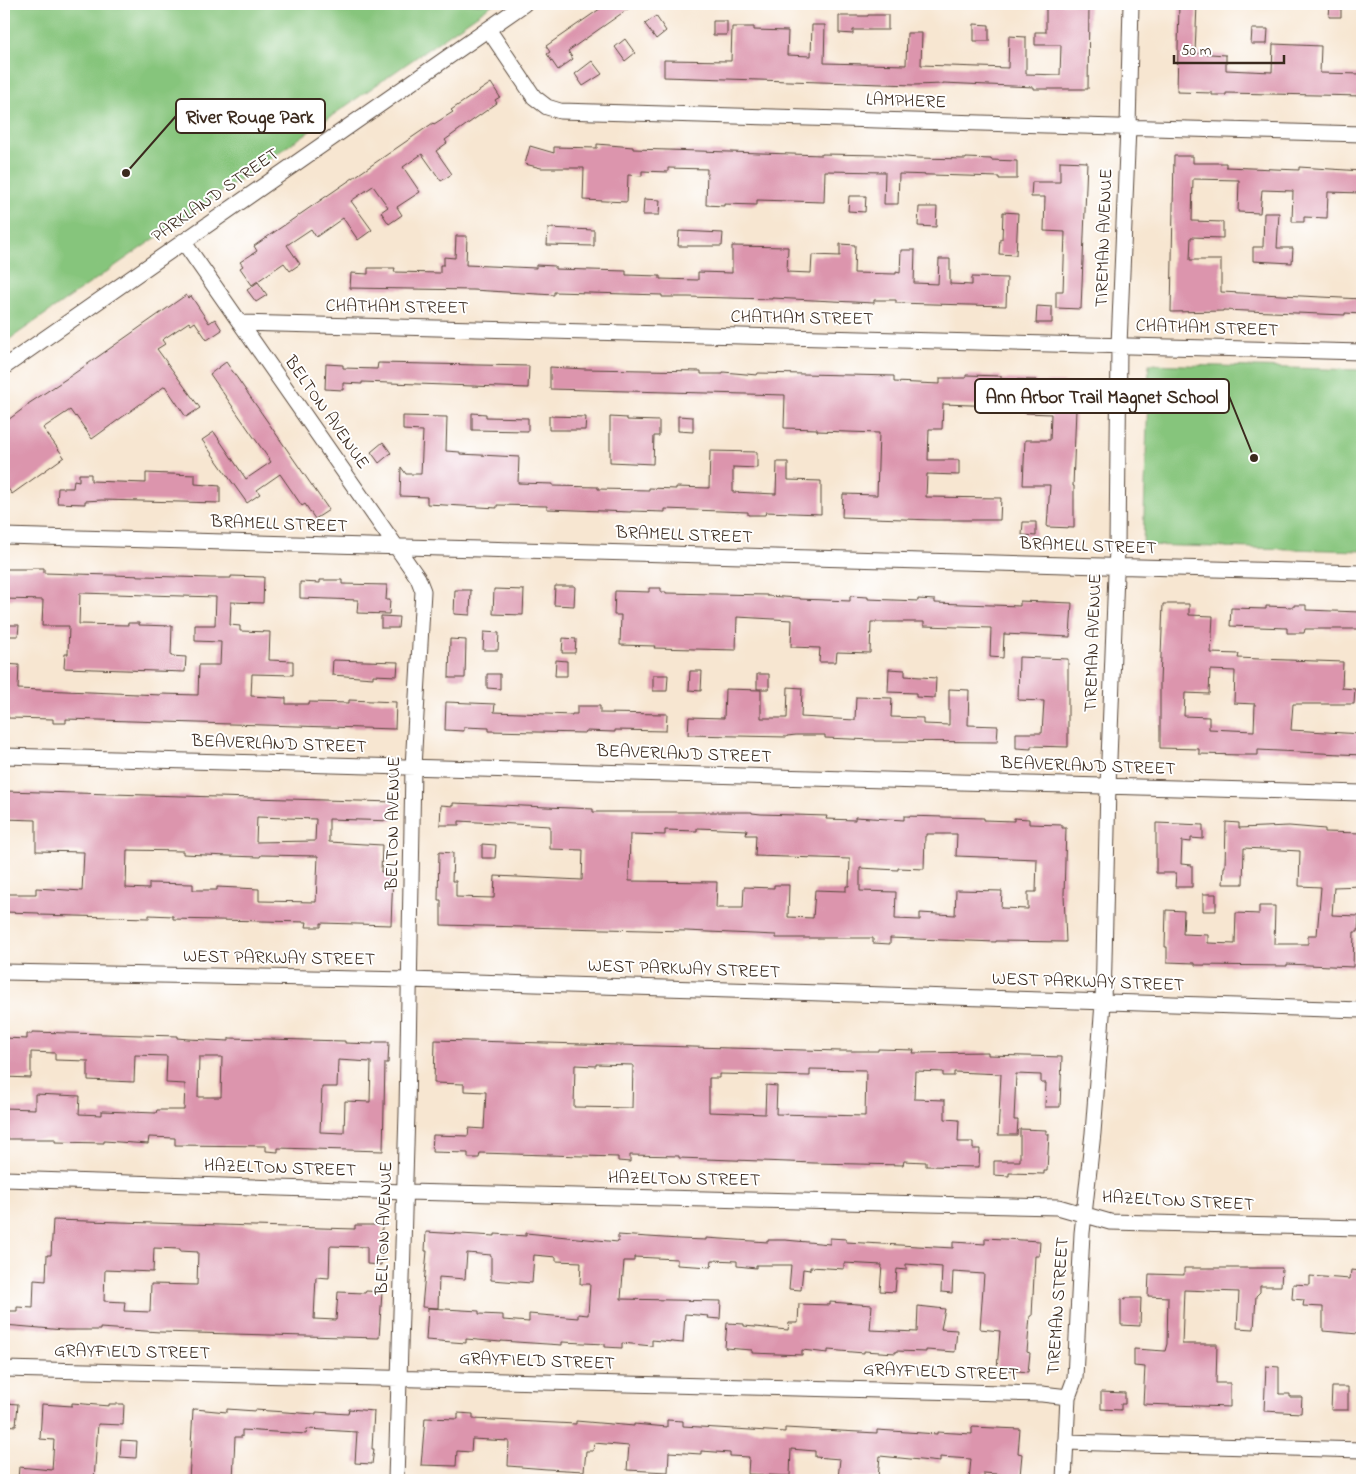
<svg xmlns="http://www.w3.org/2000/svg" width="1366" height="1484" font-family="'Indie Flower',sans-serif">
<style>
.green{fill:#86c57c;stroke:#60784d}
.building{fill:#dc95ad;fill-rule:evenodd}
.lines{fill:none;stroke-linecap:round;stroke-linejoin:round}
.minor-casing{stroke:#574639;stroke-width:17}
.minor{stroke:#fff;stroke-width:15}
.labels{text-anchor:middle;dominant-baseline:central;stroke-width:4;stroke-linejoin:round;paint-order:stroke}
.street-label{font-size:18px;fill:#3b2a1e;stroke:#fff}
.leader{fill:none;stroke:#3b2a1e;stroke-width:2}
.callout-dot{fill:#3b2a1e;stroke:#fff;stroke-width:2}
.callout{fill:#fff;stroke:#3b2a1e;stroke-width:2}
.callout-label{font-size:19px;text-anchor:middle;font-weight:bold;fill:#3b2a1e}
</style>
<rect width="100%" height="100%" fill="#fff"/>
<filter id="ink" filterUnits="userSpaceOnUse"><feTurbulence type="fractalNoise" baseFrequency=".02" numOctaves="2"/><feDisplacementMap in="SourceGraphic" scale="10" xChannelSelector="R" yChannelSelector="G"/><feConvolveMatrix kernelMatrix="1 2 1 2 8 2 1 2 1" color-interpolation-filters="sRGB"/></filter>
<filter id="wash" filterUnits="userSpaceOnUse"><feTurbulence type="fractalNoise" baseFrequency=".0096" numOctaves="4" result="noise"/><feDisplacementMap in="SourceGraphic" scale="20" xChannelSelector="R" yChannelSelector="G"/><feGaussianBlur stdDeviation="1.12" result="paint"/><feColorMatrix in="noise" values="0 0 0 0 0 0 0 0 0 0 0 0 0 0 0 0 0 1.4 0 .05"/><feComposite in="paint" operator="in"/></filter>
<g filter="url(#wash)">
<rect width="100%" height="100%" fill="#f7e6d1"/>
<path class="green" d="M4,4H493L4,343Z
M1149,364L1362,370V551L1143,545Z"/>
<g id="blocks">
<path class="building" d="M607,4H635L568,51L573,59L558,70L547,54L550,52L546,46Z
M1046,4H1089L1088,89H1034V87L943,83V84L914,85L664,77V60L731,61L732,27H754V30L788,31L787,55L811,56L812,25H825L824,63L906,65L907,33H922L921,65L1008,68L1009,36L1026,37V74L1060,75L1061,45H1035V32H1046Z
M1179,4H1197L1195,53L1226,55V70L1272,72L1273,44L1321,46L1320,73L1362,74V96L1226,93V95H1212V93L1177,92Z
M1330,4H1341V17H1329Z
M868,15H888V30H853V34L839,33V16H868Z
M656,16L666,31L656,39L645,24Z
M713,21H727V35H713Z
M974,24L989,25V41H974Z
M1252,29H1268L1267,44H1251Z
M625,39L635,53L625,61L615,47Z
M592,61L602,74L583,86L575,74Z
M491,83L500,97L495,100L497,103L445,140L447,143L436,151L452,174L441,181L422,154L403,167L420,192L397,207L402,215L389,224L381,212L388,207L373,186L351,201L372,230L358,240L343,218L316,237L311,229L287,245L300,264L290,271L284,263L252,285L240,268L243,266L240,262L257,251L254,246L433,123L434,124L453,112L451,110Z
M597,144L633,147V149L668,150L822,155V154L883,155L918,158L966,159V158L991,159V160L1017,161V179H999V177L899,174L898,204H884L885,172L825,171L824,202L757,200V205L724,204V206L706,205L707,169L668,168V172L642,171V176L628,175L627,202L583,200L584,168H541L525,164L530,146L554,153V147L597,148Z
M1174,156H1193V163H1226V167L1299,170V167L1362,171V193L1328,192L1327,218L1304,217V222H1292L1293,191L1262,190L1260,213L1238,212L1239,180L1193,179L1192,221L1223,222V238L1191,237L1190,260H1221V292L1362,299V314L1345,313V315L1223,310V311L1171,312Z
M1060,161L1087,162L1081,309L1056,308V291H1063L1065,232L1044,231L1045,197H1031L1032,182H1060Z
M849,196H866L865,212L848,211Z
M644,199L660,200L659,215H643Z
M919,207H937L936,227L918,226Z
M1003,212L1018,213L1016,255L999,254L1000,239H1002Z
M1264,213H1279L1277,248H1293L1292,263L1253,261V247H1263Z
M548,228L594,230V246L547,245Z
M679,231L723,233L722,246H678Z
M456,236H467L466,265L536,268V265L555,266V269L626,271V275L660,276V279L698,280V272L732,273V246L788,247L787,272L811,273L812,255L840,256V244L855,245L854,273L896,274V272L900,273L901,250H915L914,283L938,284L939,259H950V284L972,285V277L1007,278L1006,306L896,303V300H874V303L772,298V299L688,297H662V295L554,292V295L473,290L350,288L351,273L368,274V268H395L394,272L440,273V265H444V257L455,258Z
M258,282L267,295L256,302L247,290Z
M186,295L188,298L191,296L209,323L215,319L222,330L207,340L195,322L191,325L189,322L162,340L165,344L157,349L200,408L186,417L165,386L92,439L76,416L75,417L70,410L43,428L64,457L12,494L4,483V423L28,405V404L72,375Z
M1037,306L1052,307V323H1036Z
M226,362L329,510L315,519L305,504L302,506L280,474L257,490L260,494L247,503L202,440L214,432L246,479L271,462L210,374Z
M378,363L529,366L528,388L362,382V384L343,383V390L325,389L326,364L343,365V368L377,369Z
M550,367L585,369L701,371V374H723V372L757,375L758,373L894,376V382L940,384V378H966V375L1001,376V379L1036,380V382L1077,383L1073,486H1074V528L1047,527L1050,485H1023L1025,440H1050L1051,414L1026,413V407L943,404L942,429H929L928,460H959V475L927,474L926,497L1001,498L1000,520H934L842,517L843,494L877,495L879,433L817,431V429L784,428L785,395L550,389Z
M472,413L486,414V417L528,418V431L472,430Z
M403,416L447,417L446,451L460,452V454L519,457L518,483L553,484V486L598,487V489L649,490V488L676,489V487L709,488L710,451L757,452V468L733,467V492L776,494L777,462H788V480L821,481V514L766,512L765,515H748V512L665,509V512L631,511V512L547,509V506L497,505V508L427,504V497L400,496L401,467L406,474H421L423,431L403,430Z
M549,416L586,417L585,430H549Z
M678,416L693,417V432L678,431Z
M610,417L627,418V420L659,421V436H654L653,464L610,462Z
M383,442L391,453L379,463L371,452Z
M146,473L195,475V484L220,486V503L102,500L85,501V504L57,503L58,488H73L74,480L79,481V474H91V481L146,483Z
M1023,522H1036V536L1022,535Z
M32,568H44V573L211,578H231V576L264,577L263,603L231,602L230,625L240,626V631L270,632L269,660L293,661V675L252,674L251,696L286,698V704H309V702L349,703V700L396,702L395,729L66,719V723H53V719L8,718V715H4V664L19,665L18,689L161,695V694L198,695L199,665H220L221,642L195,641V625H215L216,597L80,593L79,624L128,625V623H139V625L172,626L171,656L186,657L185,672L64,668L65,654H68L69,626H42L43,600L4,599L5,569H32Z
M320,580H342V584L387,585L386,600H390L389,614L357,613L358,600L300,598V582L320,583Z
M555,586H575L574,606L554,605Z
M649,588H661V592H666V593L767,595V596L800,598V599L850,601V596L868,597V599L918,601V599L935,600V603L1020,606V601L1072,603L1070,637L1004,634L1003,658L990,657L991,628L924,626V622H871L870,653L837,652L836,662H819L820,648L791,647L792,620L737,617L736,650L654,648L655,646L620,645L621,615H614L615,591L649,592Z
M494,589L524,590L523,615L493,614Z
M455,590H471L470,615L454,614Z
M1163,604H1189V615L1213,616L1211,653L1239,654L1238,658L1260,659L1343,662L1342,688L1355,689L1354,704H1293L1291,730L1362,734V755L1258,750V755H1242L1199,754V749L1160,748V682ZM1210,670L1235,671L1234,703L1255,704L1254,731L1209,729V717L1184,716L1185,693L1209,694Z
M1294,605H1306V610L1360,612L1359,629H1305L1304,633H1287V628L1230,626L1231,608L1266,609V606L1294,607Z
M381,616L399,617L398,628H381Z
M4,625H19L18,636H4Z
M484,632L499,633L498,650H483Z
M563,638L576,639L575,653H562Z
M450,639L466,640L465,678H449Z
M1019,657L1068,659V747L1031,746V749L1016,748V733H1042L1044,701L1018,700Z
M333,660L398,662L397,676L373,675V678L332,675Z
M556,660L567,661V676H555Z
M889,669L905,670V676L936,678L935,698L916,697V693L888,692Z
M690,671H702L701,691L689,690Z
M487,674H500V689L487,688Z
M757,674H769V689H757Z
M653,675H668L667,691H653Z
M788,687L802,688L801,717L855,720L856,697L892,698L891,717L923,718V724L949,725V689L969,690L968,725L998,726L997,742L874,741V740L825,738V735H796L787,736V737L688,735L689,717L724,718L725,689L761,690V718H787Z
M446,702L495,704L494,712L572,715V714H577V706H600V713L667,714L666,731L615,730V732L586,731L585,733L489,731V728L464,727V731L445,730Z
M5,791L394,802L393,821L329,819V842L382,845L381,872L393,873L391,925L321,923V927H306L307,922L173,919V916L149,915V918L39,915V913L4,912V894H36V888L82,891L84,852L36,851V820L4,819ZM257,817L316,819L315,841L256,842ZM127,850L183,851V854L228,856L260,857L261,855L318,856L316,902L259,901V889L217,887V890H193V884L149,883V889L126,888Z
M453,803L593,809V812H752V813L761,814L827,816L826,819L855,820V817L904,820V816L984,818V820L1014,821V818L1029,819V824L1062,825V828H1066L1064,894L1066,942L996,941V942L890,938V944L873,943V938H776V935L686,931L441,925V900H438L439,852L453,853L452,881H456V897L494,898L495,876L582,880L583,850L550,849V826L459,821V825H440L441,805L453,806ZM697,828L747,830L746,835H756L755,856L850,859L849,886H846V891L815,890L813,918L788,917L789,885H774V888L744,887L743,908H716L717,882L629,881L630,834L665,835V830L697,831ZM927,834H957L956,856L1037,859L1036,892H1028V909L1001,908L1002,891L956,890L955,915L920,913V920L895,919L896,892L860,891V868L898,870V868L924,869L925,836H927Z
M1226,822L1239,823V828L1289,826L1325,829V832L1362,833V886L1334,887L1332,915L1359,916L1358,932H1354L1353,967L1287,964V966L1195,965V963L1167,962V947H1165L1166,910L1184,911L1183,934L1208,935V943L1235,944L1236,913L1259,914V906H1275L1274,944H1308V935H1317L1321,887L1299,886L1300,851L1244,848L1243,884H1223L1224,867H1225Z
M1156,823L1203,825V839L1191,838V842L1182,841L1181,864L1192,865V887H1175L1176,873H1156Z
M482,844L496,845L495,858H482Z
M1203,894H1216V911H1203Z
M32,1032L177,1036V1038L188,1039L229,1041V1038L345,1041V1043L373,1044V1042H389L388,1063H385L383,1151L278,1148V1152L266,1151V1146L175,1145V1138L149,1137L148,1144L104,1141V1143L55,1142V1139H4V1108L35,1109V1094L80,1096L79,1114L102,1115V1111L156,1113L157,1110H184L185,1084L166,1083L167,1056L135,1055L134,1082L88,1080V1061L55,1060V1053L31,1052V1078L4,1077V1038L27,1039V1034H32ZM199,1057H222L221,1097H198ZM338,1060L371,1062L370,1102L345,1101L344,1133L320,1132L322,1087H337Z
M435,1040L840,1051H878V1049L914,1050L913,1053L988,1052V1055L1062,1057L1060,1107H1045L1046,1083H1041V1075L1016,1074L1014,1120H1018L1017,1135H998L1001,1074L954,1072V1076H943V1072L915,1071L914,1099L945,1100V1119L959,1120L958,1142H973V1149H980L979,1167L926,1166V1162L904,1161L903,1165L815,1163L679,1158V1156L630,1155V1162L618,1161V1157L514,1154L480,1153L479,1158H468V1153L432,1152L433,1135L468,1136L469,1128L484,1129L486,1092L464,1091V1084L434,1083ZM596,1064L633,1065L632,1108L574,1107L575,1065L596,1066ZM810,1069L866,1070L865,1116L776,1114L777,1086L766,1085L765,1114L709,1112V1078H719V1074L810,1076Z
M1020,1129L1046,1130V1134H1049L1047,1171H1044V1174L1009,1173V1176L994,1175V1161H1020Z
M53,1220L355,1229V1225H382L381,1265L367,1264V1247L330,1246L329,1278L316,1277L314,1319L336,1320L338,1292L365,1293L366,1291L382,1292L379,1338L160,1332L100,1328V1330H64L4,1325V1311H17V1307L33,1308L34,1280L46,1281L47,1255H51ZM154,1248L180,1249V1251L198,1252L197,1285L151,1284L150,1312L124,1311L125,1302L104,1301L105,1270L153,1272Z
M426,1232L495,1236V1234L526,1236V1233L618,1242V1235L679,1239L706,1240V1238L768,1242V1240H785L830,1244V1238L846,1239V1242L953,1248V1242L985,1244V1238L1040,1241L1039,1256H1035L1032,1316H1030L1027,1352L1030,1353L1028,1372L997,1369L1000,1331L980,1329L984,1274L953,1272L952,1293L941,1292L942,1267L906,1264V1270L897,1269L895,1292L880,1291L882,1265L844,1263V1269L810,1267V1270L803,1269L801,1290L789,1289L791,1265H756V1268L737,1266V1261L712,1260L711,1267L677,1265V1259L634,1257V1261H624L621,1299L721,1301L720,1319L708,1318L709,1316L685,1314L683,1343L652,1340V1346L622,1343V1348L605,1347V1344L562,1342V1345L501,1341V1342L466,1339V1343L426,1340L428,1308L479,1311V1314L503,1315V1320L529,1322V1314L578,1318V1314L588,1315L590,1284H580L581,1262L556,1261V1257L534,1255L532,1283L491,1280V1255L467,1253L465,1279L439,1277L438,1308L422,1307L427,1251H425Z
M1184,1268H1282L1281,1286H1260V1292L1256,1296L1254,1329L1237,1328L1239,1292L1184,1290L1182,1344H1217L1216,1383H1230V1407L1143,1404L1145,1367L1134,1366V1349L1165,1351L1167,1344L1168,1297L1148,1296L1149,1274L1184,1275Z
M1351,1270L1362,1271V1299H1359L1358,1334L1323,1331V1307L1303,1306L1304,1300L1292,1299L1293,1284L1310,1285V1276L1350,1279Z
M1125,1298H1141L1140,1326L1121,1325V1299L1125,1300Z
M830,1302L872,1305L870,1330L917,1332L918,1306L945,1309L941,1329L957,1330L955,1352L926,1350V1352L896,1351V1353L864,1351V1353L828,1350V1353L802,1350V1355L752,1353V1350L725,1348L727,1323L744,1324V1326L788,1330L789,1323H798L799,1304L830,1305Z
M1266,1366L1279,1367V1394H1290V1397H1302L1301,1413L1264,1411Z
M1332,1387H1348V1410H1331Z
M1101,1392L1125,1393V1404H1121V1410L1101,1409Z
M4,1403L18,1404L16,1426L4,1425Z
M72,1403L109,1406V1404H124L123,1425L98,1424L94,1480H18L19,1467L52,1470L54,1440L40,1439L42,1404L72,1406Z
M195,1409L227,1412V1409L255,1411V1410L316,1414V1412L348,1414L349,1409L374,1411L372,1449H374L372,1464L355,1463L357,1432L307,1429L306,1434L242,1430V1437H235L233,1480H189L193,1410Z
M458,1413L473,1414V1419L576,1424V1421L634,1426V1424L667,1427V1420L683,1421V1426L785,1432V1428L877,1433V1430L937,1434V1432L972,1434V1427L1020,1429L1018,1453L1022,1454L1020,1476L984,1473V1480H969L971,1459L940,1457V1462L880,1456L878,1478L854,1477V1479L838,1478L840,1459L815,1457V1451L791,1449L790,1476L748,1474L749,1457L730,1456V1453L701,1451V1454L669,1452L668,1472L627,1470L629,1446L594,1443L593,1451H586L584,1471L547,1469L508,1466L509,1441L472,1439L471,1452L457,1451L456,1466L421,1465L425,1418L458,1419Z
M121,1440L137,1441L136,1458L120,1457Z"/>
</g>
</g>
<g filter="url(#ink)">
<use href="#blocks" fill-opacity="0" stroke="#574639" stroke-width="1"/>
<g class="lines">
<defs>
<path id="minor" d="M488,29L534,97L547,107L560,111L1362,134
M183,241L418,578L423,591L413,767L407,1112L396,1480
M241,323L1362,352
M4,367L524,4
M4,536L1362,573
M4,756L1362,793
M4,972L409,980L1362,1010
M4,1179L405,1192L1058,1207L1110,1222L1362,1228
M4,1369L1042,1394L1068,1397
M1065,1442L1362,1450
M1064,1480L1068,1397L1075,1378L1082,1233L1093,1133L1103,1003L1108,786L1117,547L1119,345L1128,127L1131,4"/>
</defs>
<use href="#minor" class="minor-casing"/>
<use href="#minor" class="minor"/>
</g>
</g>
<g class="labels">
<g class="street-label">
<text transform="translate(906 102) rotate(2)">LAMPHERE</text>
<text transform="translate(216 196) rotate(-35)">PARKLAND STREET</text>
<text transform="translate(1105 238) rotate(-88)">TIREMAN AVENUE</text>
<text transform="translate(397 308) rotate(1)">CHATHAM STREET</text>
<text transform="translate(802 319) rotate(1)">CHATHAM STREET</text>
<text transform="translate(1207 329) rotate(2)">CHATHAM STREET</text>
<text transform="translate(326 413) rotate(55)">BELTON AVENUE</text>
<text transform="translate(279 525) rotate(2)">BRAMELL STREET</text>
<text transform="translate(684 536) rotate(2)">BRAMELL STREET</text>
<text transform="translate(1088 547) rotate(2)">BRAMELL STREET</text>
<text transform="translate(1094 643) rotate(-88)">TIREMAN AVENUE</text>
<text transform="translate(279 745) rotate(2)">BEAVERLAND STREET</text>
<text transform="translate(684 755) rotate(2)">BEAVERLAND STREET</text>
<text transform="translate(1088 767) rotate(2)">BEAVERLAND STREET</text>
<text transform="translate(394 823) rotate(-89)">BELTON AVENUE</text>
<text transform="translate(279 959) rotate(1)">WEST PARKWAY STREET</text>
<text transform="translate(684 970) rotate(2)">WEST PARKWAY STREET</text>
<text transform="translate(1088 983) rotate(2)">WEST PARKWAY STREET</text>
<text transform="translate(280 1169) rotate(2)">HAZELTON STREET</text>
<text transform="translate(684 1180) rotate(1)">HAZELTON STREET</text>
<text transform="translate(1178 1202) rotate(3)">HAZELTON STREET</text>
<text transform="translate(385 1228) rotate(-88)">BELTON AVENUE</text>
<text transform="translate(1059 1306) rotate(-86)">TIREMAN STREET</text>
<text transform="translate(132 1353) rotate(1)">GRAYFIELD STREET</text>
<text transform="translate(537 1362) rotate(2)">GRAYFIELD STREET</text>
<text transform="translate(941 1373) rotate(2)">GRAYFIELD STREET</text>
</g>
</g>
<path class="leader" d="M126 173L176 116M1254 458L1229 396"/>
<g class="callout-dot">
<circle cx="126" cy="173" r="5"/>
<circle cx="1254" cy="458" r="5"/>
</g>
<g class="callout">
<rect x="176" y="99" width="149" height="34" rx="5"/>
<rect x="975" y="379" width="254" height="34" rx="5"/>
</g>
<g class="callout-label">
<text x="250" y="123">River Rouge Park</text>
<text x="1102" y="403">Ann Arbor Trail Magnet School</text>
</g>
<rect width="1366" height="1484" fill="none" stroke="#fff" stroke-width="20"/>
<path d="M1174 55v8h110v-8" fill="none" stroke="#3b2a1e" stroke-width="2.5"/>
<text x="1181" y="55" font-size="15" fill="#3b2a1e" stroke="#ffffff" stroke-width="4" paint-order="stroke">50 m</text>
</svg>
